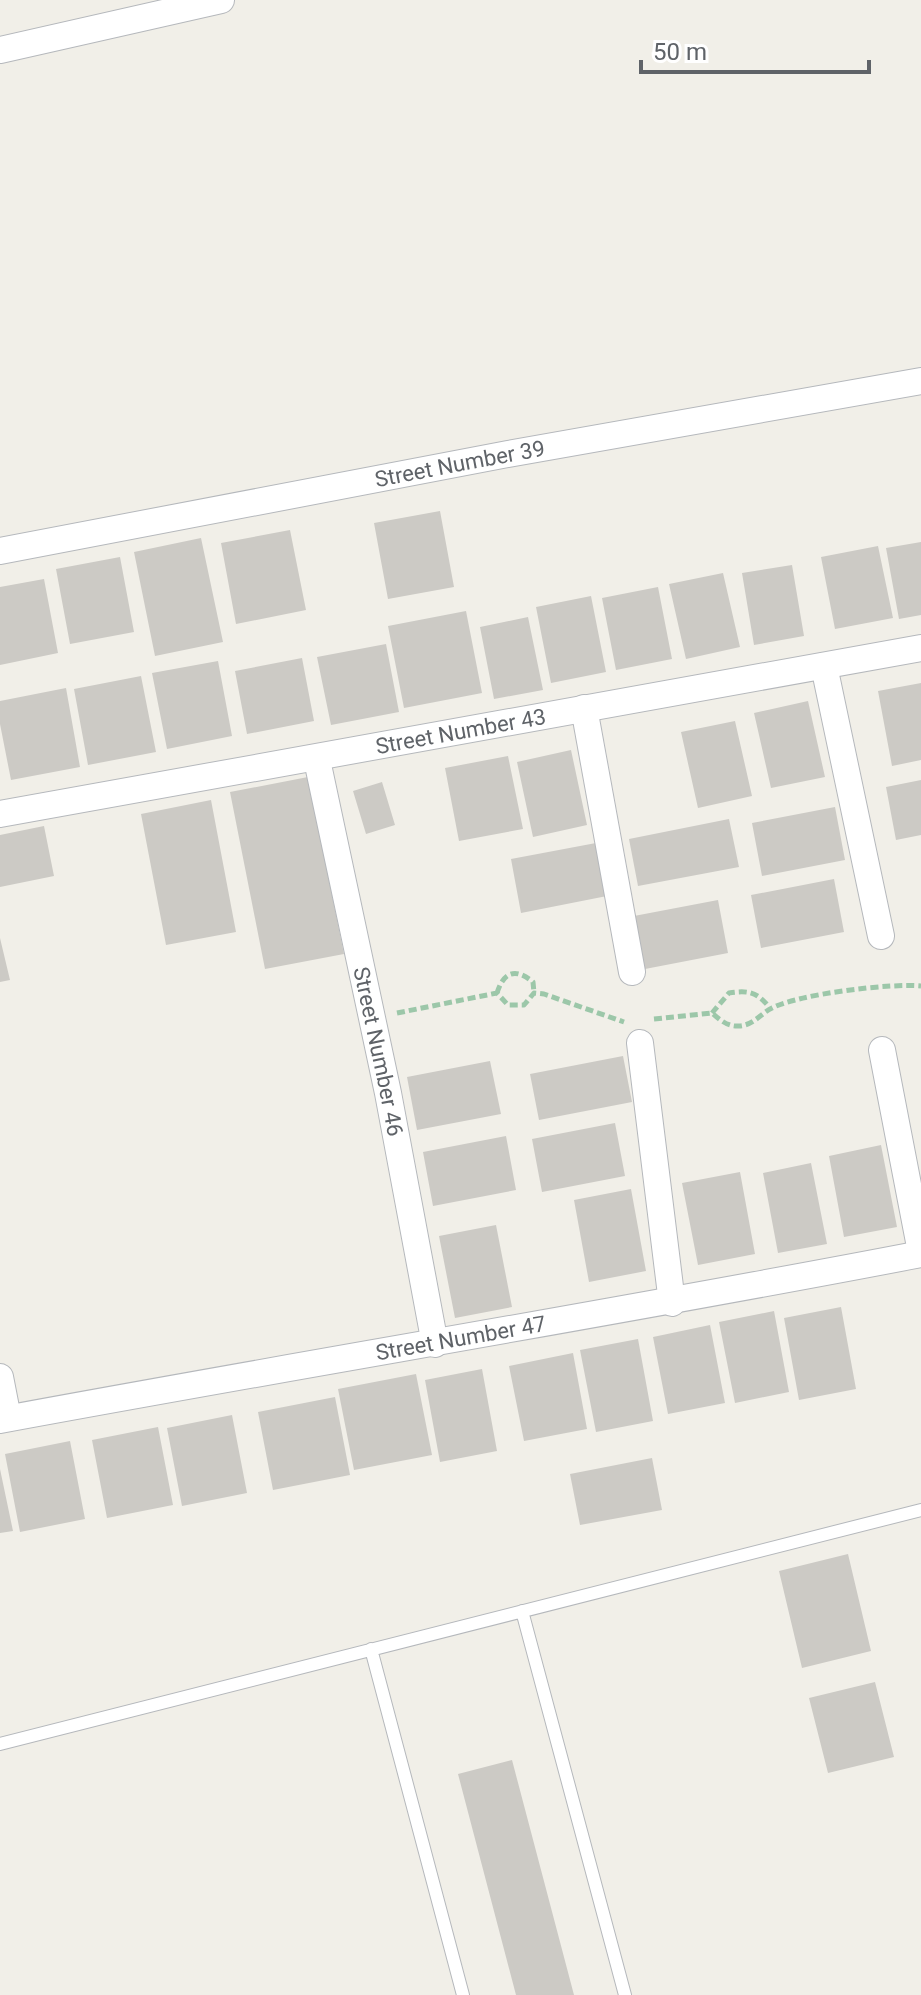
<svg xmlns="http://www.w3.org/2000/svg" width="921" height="1995" font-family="Roboto,sans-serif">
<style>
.building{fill:#cccac5}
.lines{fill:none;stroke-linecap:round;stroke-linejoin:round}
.lane-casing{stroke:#b5b8bc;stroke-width:14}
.street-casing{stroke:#b5b8bc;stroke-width:28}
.path{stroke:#9cc7a9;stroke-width:5;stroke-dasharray:8 4;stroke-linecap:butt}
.lane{stroke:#fff;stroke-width:12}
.street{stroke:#fff;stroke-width:26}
.labels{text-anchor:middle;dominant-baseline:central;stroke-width:6;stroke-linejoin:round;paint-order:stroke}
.street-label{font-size:22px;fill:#5f6368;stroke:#fff}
</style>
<rect width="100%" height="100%" fill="#f1efe8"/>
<path class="building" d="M440,511L454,587L388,599L374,523Z
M290,530L306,610L236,624L221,543Z
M201,538L223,642L155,656L134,552Z
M921,542V615L899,619L886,548Z
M878,546L893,618L835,629L821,557Z
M120,557L134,632L70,644L56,569Z
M792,565L804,636L754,645L742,573Z
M723,573L740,647L686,659L669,584Z
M44,579L58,653L0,665V587Z
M658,587L672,659L616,670L602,598Z
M591,596L606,672L551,683L536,607Z
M466,611L482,693L404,708L388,626Z
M528,617L543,690L494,699L480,627Z
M386,644L399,712L331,725L317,657Z
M302,658L314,721L247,734L235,671Z
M218,661L232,736L167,749L152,673Z
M141,676L156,752L88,765L74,689Z
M921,683V760L892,766L878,691Z
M66,688L80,767L11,780L0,724V701Z
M808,701L825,777L771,788L754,713Z
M735,721L752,796L698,808L681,732Z
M571,750L587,825L533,837L517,762Z
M508,756L523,829L459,841L445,768Z
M308,777L344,954L265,969L230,792Z
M921,780V835L896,840L886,787Z
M382,782L395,825L366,834L353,791Z
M211,800L236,932L166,945L141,814Z
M835,807L845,860L762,876L752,823Z
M729,819L739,867L638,886L629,839Z
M44,826L54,876L0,887V835Z
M596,843L607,896L521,913L511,859Z
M834,879L844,932L761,948L751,895Z
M718,900L728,953L645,969L634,916Z
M0,938L10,980L0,982Z
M623,1056L632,1102L539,1120L530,1074Z
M490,1061L501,1114L417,1130L407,1077Z
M615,1123L625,1176L542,1192L532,1139Z
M506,1136L516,1190L433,1206L423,1152Z
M881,1145L897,1227L844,1237L829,1156Z
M811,1163L827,1244L778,1253L763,1173Z
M740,1172L755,1254L698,1265L682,1183Z
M631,1189L646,1271L589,1282L574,1200Z
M496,1225L512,1307L455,1318L439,1236Z
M841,1307L856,1389L799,1400L784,1318Z
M774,1311L789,1392L735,1403L719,1322Z
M710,1325L725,1403L668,1414L653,1337Z
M638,1339L653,1421L596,1432L580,1350Z
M573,1353L587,1429L524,1441L509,1366Z
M482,1369L497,1451L440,1462L425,1380Z
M416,1374L432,1455L354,1470L338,1389Z
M335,1397L350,1475L273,1490L258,1412Z
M232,1415L247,1493L182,1506L167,1428Z
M158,1427L173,1505L107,1518L92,1440Z
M70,1441L85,1519L20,1532L5,1454Z
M652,1458L662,1510L580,1525L570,1474Z
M0,1469L13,1531L0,1533Z
M848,1554L871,1651L802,1668L779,1571Z
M875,1682L894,1757L828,1773L809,1698Z
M512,1760L574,1995H516L458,1774Z"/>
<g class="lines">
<defs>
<path id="lane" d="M522,1611L625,1995
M371,1649L463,1995
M0,1744L921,1510"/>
<g id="street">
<path d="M0,50L221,0"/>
<path id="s1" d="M0,551L508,454L921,381"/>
<path d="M824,666L881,936"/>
<path d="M584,708L632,972"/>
<path id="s2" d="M317,760L388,1093L435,1344"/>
<path id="s3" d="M0,814L921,648"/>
<path d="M640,1043L672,1303"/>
<path d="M882,1050L921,1252"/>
<path d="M0,1377L8,1418"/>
<path id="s4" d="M0,1420C307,1363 615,1313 921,1254"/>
</g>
</defs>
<use href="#lane" class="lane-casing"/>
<use href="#street" class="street-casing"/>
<path class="path" d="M497,993C504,971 516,968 533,982L534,993
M397,1013L497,993L508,1005H524L534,993L544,994L624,1022
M712,1013L729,993C749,990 757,992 770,1008
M654,1019L712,1013C720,1020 728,1027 739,1026C754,1025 760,1014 772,1008C799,994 890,983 921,986"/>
<use href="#lane" class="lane"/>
<use href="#street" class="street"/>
</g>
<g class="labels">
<g class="street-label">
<text stroke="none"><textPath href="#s1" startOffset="468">Street Number 39</textPath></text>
<text stroke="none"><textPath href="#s3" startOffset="468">Street Number 43</textPath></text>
<text stroke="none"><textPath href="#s2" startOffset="298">Street Number 46</textPath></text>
<text stroke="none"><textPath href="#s4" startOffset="468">Street Number 47</textPath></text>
</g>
</g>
<path d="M641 60v12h228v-12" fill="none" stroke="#5f6368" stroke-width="4"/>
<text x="653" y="60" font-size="24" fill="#5f6368" stroke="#ffffff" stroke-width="6" paint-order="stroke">50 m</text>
</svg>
